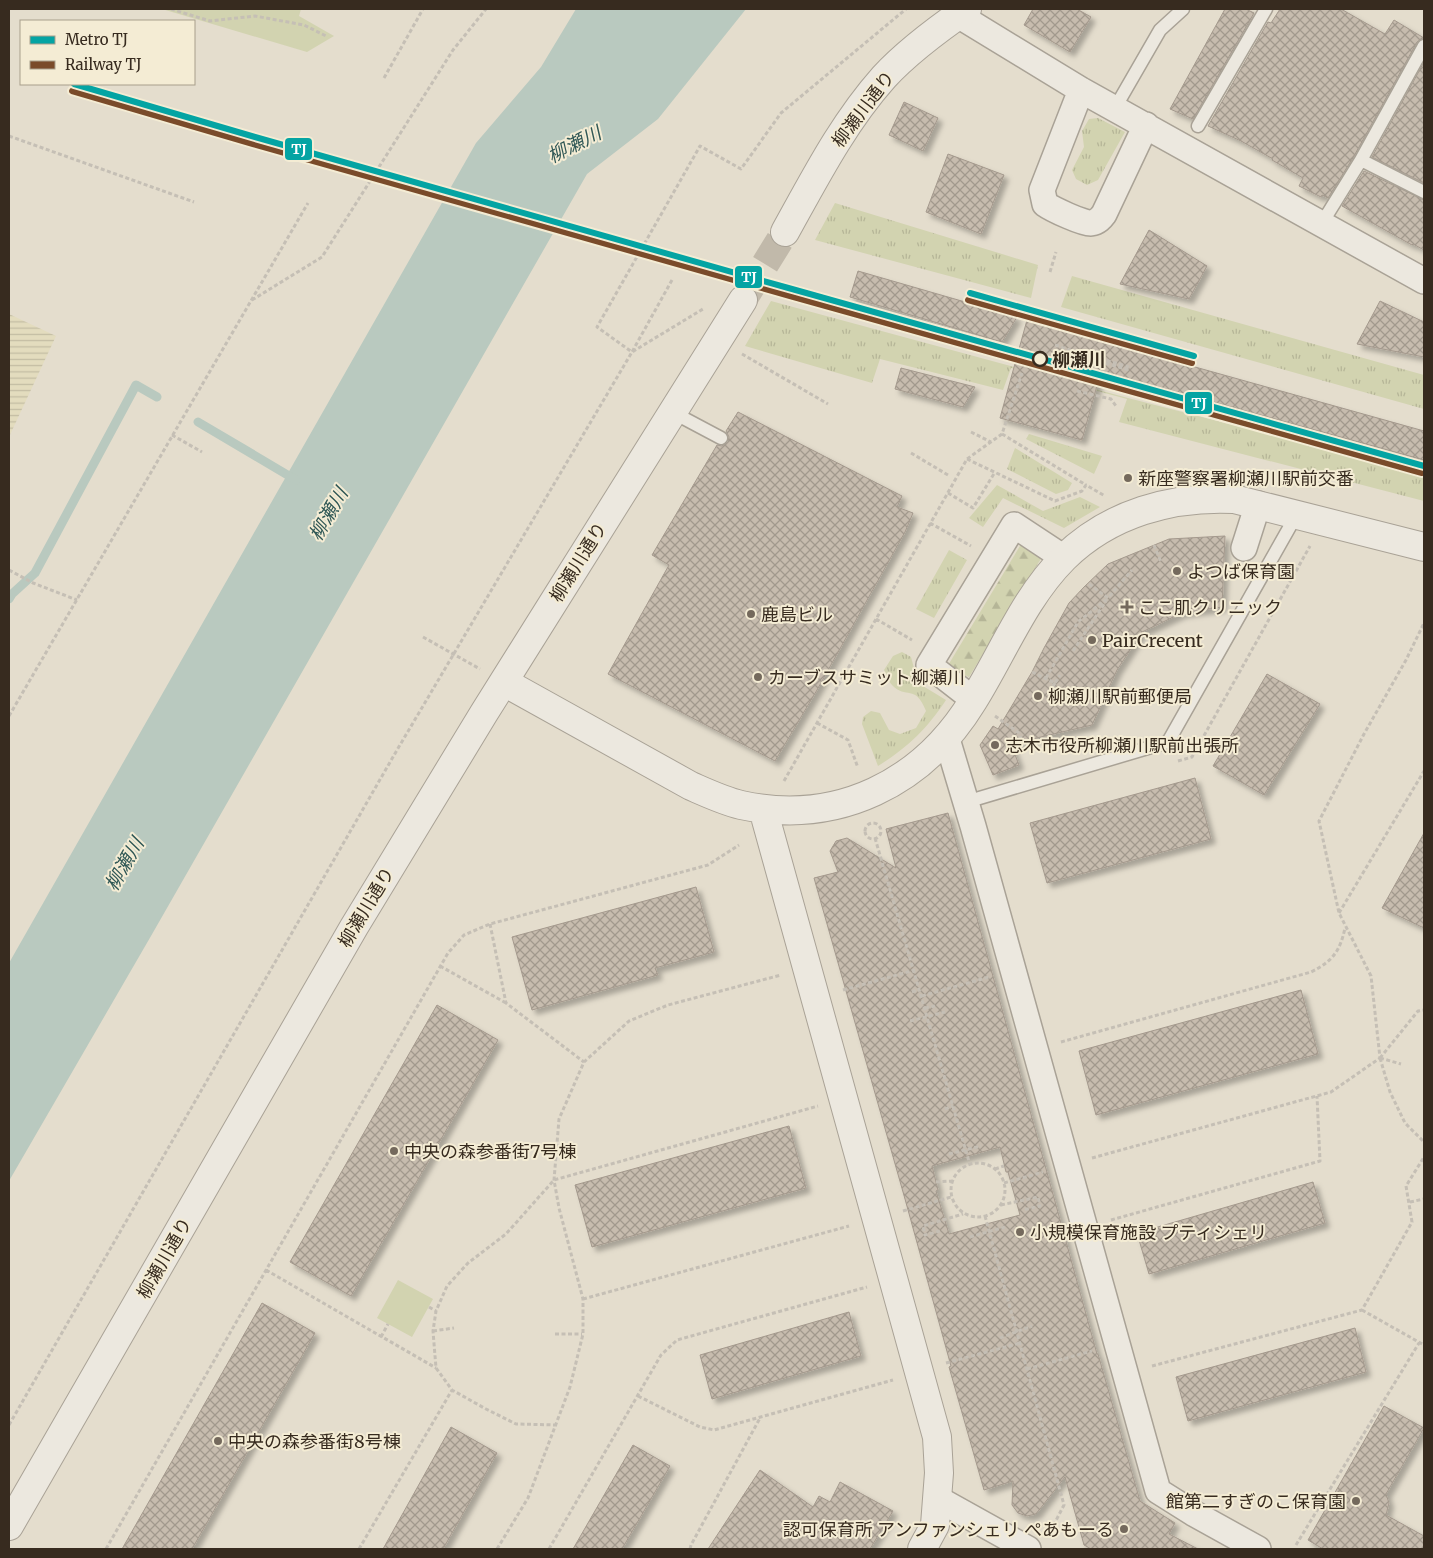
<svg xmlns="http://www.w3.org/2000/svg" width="1433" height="1558" font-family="Merriweather,'Noto Sans JP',serif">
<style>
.farmland{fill:url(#farmland-rules)}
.grass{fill:url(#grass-tufts)}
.forest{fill:url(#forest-firs)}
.park{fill:#d2d3b0}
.water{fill:#b9c9bf}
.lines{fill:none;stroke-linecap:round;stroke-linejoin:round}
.stream{stroke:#b9c9bf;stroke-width:9}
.building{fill:url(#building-cross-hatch);stroke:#a4998d;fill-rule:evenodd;filter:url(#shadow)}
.tertiary-tunnel{stroke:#c1b9aa;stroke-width:28;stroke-dasharray:28 14;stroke-linecap:butt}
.service-casing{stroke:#a9a296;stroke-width:15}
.minor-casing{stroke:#a9a296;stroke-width:28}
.tertiary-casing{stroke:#a9a296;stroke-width:30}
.path{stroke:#c5bfb5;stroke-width:3;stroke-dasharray:4 2.5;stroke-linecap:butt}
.service{stroke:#ece8df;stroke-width:12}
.minor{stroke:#ece8df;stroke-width:25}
.tertiary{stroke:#ece8df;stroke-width:28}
.path-bridge{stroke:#c5bfb5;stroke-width:3;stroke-dasharray:4 2.5;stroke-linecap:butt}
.rail-1-casing{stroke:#f4ecd4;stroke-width:10}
.rail-1{stroke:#7a4b2a;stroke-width:6}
.metro-1-casing{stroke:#f4ecd4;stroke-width:10}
.metro-1{stroke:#04a4a3;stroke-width:6}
.stop-dot{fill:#f4ecd4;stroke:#372b1f;stroke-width:2.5}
.poi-dot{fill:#74695c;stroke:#f4ecd4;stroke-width:2}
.labels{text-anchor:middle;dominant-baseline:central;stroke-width:4;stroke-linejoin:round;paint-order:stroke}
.street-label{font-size:18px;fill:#372b1f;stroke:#f4ecd4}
.stop-label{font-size:18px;font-weight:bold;fill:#372b1f;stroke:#f4ecd4;text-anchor:start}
.poi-label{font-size:18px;fill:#372b1f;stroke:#f4ecd4;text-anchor:start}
.water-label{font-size:19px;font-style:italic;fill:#2f5755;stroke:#f4ecd4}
.line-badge{stroke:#f4ecd4;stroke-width:2}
.badge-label{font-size:14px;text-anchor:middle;font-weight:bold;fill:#fff}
</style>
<defs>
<pattern id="farmland-rules" width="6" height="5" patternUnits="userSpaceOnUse" patternTransform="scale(1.25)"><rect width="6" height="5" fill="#e3dcbe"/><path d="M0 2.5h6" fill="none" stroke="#c3bda3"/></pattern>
<pattern id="grass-tufts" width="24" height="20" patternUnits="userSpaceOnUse" patternTransform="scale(1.25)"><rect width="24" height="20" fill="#d2d3b0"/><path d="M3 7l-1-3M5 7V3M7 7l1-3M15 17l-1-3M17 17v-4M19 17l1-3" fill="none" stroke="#b5b597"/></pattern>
<pattern id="forest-firs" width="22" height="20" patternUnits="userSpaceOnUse" patternTransform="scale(1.25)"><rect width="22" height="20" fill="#d2d3b0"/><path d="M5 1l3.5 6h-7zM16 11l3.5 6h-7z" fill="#b5b597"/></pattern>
<pattern id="building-cross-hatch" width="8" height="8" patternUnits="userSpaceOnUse" patternTransform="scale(1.25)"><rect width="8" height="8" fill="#c7bcae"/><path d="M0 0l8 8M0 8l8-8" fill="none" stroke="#a2998d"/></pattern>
<filter id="shadow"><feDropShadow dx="4.5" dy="4.5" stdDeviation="2.5" flood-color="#0004"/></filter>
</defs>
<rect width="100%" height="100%" fill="#e4ddcd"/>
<path class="farmland" d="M9,314L56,336L9,437Z"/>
<path class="grass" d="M1098,118L1125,132L1098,180L1087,185L1076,179L1072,170L1084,147L1082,131L1089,119Z
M835,203L1038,265L1031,298L815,240Z
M1072,276L1424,375V409L1061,307Z
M771,301L1128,398L1424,474V501L1119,422L1127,399L1011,368L1003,390L880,359L872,383L745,346Z
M1029,434L1102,456L1094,474L1026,439Z
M1015,448L1072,483L1068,490L1056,494L1007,469Z
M997,485L1043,511L1080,497L1100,507L1064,528L1003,498L983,527L969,518Z
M949,550L967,560L934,618L916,609Z
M902,652L911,657L918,683L946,700C927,729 907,748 878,766L862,724L863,717L871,711L880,713L889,730L900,734L916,728L926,711C915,683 906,700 892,685C888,681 886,674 884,670L893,656Z"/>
<path class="forest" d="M1023,541L1045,552L969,677L947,667Z"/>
<path class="park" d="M162,9H301L299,16L334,36L307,52Z
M398,1280L433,1299L412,1337L377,1318Z"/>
<path class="water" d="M576,9H746L658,119L587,174L151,936L9,1181V963L476,143L541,67Z"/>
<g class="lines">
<path class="stream" d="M198,422L296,480
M9,599L12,594L35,573L136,385L157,397"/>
</g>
<path class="building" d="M1033,9H1077L1091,17L1070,52L1024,25Z
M1225,9H1246L1254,13L1193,119L1170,109Z
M1280,9H1341L1385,34L1394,20L1424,38L1417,42L1354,156L1328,198L1322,195L1321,197L1299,186L1303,178L1272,160L1273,159L1241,141L1208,126L1268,22L1271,23Z
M1424,62V183L1372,157Z
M904,102L938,118L923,151L889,135Z
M948,154L1004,175L981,234L926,212Z
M1364,171L1424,200V250L1413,244L1412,245L1342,206Z
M1149,230L1207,266L1189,299L1120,284Z
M858,271L1017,317L1002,342L850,297Z
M1380,301L1424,322V357L1357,344Z
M1027,320L1424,431V460L1101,371L1082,440L1000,418Z
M901,368L975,387L963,407L895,389Z
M738,412L902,496L897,507L913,513L905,532L817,690L775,761L608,674L669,565L652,555L717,445L722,446L728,442L729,437L726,431Z
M1225,536L1222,607L1182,613L1142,632L1117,670L1092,725L1011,744L1019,765L993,775L980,745L993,726L998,729L1032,672L1044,648L1069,603L1084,587L1108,564L1169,539Z
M1267,674L1320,704L1264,795L1213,766Z
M1195,778L1211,839L1047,883L1030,823Z
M948,813L1097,1354H1098L1140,1501L1175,1523L1169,1534L1198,1549H1091L1084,1545L1065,1477L1036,1514L1027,1516L1018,1513L1012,1505L1013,1481L984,1490L949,1367L951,1366L905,1199L814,878L838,872L830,851L836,841L847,838L896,868L886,829ZM1000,1147L1006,1172H1008L1020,1215L949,1234L936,1191L938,1190L932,1166Z
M1424,833V928L1382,908Z
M696,887L714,952L655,968L658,975L532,1010L512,937Z
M1301,990L1318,1054L1096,1115L1079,1051Z
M437,1005L498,1040L351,1296L290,1262Z
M789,1126L806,1188L592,1247L575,1185Z
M1313,1182L1325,1223L1149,1274L1137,1233Z
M262,1303L315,1333L192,1549H122Z
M849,1312L861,1356L712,1399L700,1355Z
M1355,1328L1366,1372L1188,1421L1176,1377Z
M1384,1406L1424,1428L1386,1494L1389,1503L1386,1515L1424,1536V1549H1323L1308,1540Z
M451,1427L497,1453L443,1549H383Z
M633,1445L670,1466L622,1549H573Z
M760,1470L813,1507L819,1496L830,1502L840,1482L893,1511L870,1549H708Z"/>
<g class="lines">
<path class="tertiary-tunnel" d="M743,300L785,232"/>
<defs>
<path id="service" d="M1115,108L1160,30L1183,9
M1198,126L1266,9
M1361,160L1424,192
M1322,223L1361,160L1424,46
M672,412L721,438
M966,802L1168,742L1297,514"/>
<path id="minor" d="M958,15L1081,90L1424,281
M1081,90L1042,190L1045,204C1052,209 1084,224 1091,223C1098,222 1101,218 1104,214L1146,125
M1244,548L1258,504
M974,700L929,665L1014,525L1064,558
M947,739L973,826L1158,1491L1193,1513L1258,1549
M938,1499L1028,1549"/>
<path id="tertiary" d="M785,232C815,178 843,123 884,77C908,51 938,29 967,9
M504,682L691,786C707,793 724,801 741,805C838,826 923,783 973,701C1003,653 1024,598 1064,558C1110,513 1172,496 1234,499L1424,547
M763,809L937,1437L939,1473L935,1525L922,1549
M9,1526L354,927L484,713L743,300"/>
</defs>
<use href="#service" class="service-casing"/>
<use href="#minor" class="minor-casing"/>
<use href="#tertiary" class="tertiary-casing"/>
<path class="path" d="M171,9L210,21L255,16L304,25L326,36
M384,78L423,9
M9,136L194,202
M1050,272L1056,252
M672,280L632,352L597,327L700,146L741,169L781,113L906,9
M252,300L322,257L453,50L486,9
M1055,345L1088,356
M742,354L828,404
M1088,355L1129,367
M1087,358L1129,370
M1072,366L1084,369L1088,357
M1077,391L1111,399L1116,406
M971,432L991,442
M1002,434L1086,485
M172,435L202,452
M911,453L948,475
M967,459L1055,501L1082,491L1086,485L1105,496
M948,493L973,508L995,472
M930,523L971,546
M1154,545L1161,562
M9,570L33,583L77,600
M1089,584L1108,598L1132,570
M876,619L912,640
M423,637L480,669
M1073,651L1106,601
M1032,672L1055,683L1060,675
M1046,678L1078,622L1108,598
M1055,683L1052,688L1063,694
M9,716L308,203
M995,716L1019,733L1024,747
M817,723L848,740L858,768
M1178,761L1192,757L1310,546
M784,781L967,459L1002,434L1022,373
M865 831a8 8 0 1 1 16 0a8 8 0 1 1-16 0Z
M875,838L970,1165
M1339,913L1424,771
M490,924L506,1003L584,1062
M440,966L506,1003
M843,990L915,970
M912,992L920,989
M922,996L989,977
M925,1008L935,1006
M1061,1042L1311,972C1333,961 1340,951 1345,928
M1380,1058L1390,1092L1405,1123L1424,1142
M1380,1058L1418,1011L1424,1010
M1380,1058L1401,1064
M945,1109L953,1106
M1092,1158L1331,1092L1380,1058L1371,976L1339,913L1319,821L1364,734L1406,660L1424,623
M951 1190a27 27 0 1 1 54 0a27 27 0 1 1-54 0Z
M995,1169L1004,1166
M936,1182L952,1181
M1004,1183L1043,1172
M1410,1202L1424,1199
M1001,1205L1038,1197L1040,1206L1023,1210
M903,1211L951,1197
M985,1216L1064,1505L1049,1534
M1111,1220L1320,1161L1317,1096
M940,1231L925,1235L923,1226L963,1214
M266,1270L436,1368
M583,1299L849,1226
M429,1307L436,1311
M1362,1310L1424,1345
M433,1331L454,1328
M555,1334H582
M381,1337L388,1324
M946,1363L1020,1343
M1152,1366L1362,1310L1412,1222L1406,1186L1424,1157
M1027,1369L1092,1351
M638,1396L700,1427L714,1430L893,1380
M9,1425L397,750L632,352L703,309
M557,1425L516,1424L486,1409L452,1390L436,1368L433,1331L436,1311L447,1286L468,1263L506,1234L554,1180L818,1106
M1296,1545L1419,1343
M106,1549L448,953L464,935L490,924L708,865L739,845
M359,1549L452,1390
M497,1549L528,1498L570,1387L583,1334V1299L559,1208L554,1180L559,1119L584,1062L629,1021L668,1005L781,975
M549,1549L661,1355L677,1340L867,1287
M690,1549L691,1545L760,1418"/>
<use href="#service" class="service"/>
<use href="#minor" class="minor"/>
<use href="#tertiary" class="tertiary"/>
<path class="path-bridge" d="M910,1021L945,1012
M949,1154L981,1146
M970,1237L1005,1227
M1000,1338L1032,1326"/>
<defs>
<path id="rail-1" d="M72,91L253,144L790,296L1422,473
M968,300L1192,363"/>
</defs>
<use href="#rail-1" class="rail-1-casing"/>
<use href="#rail-1" class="rail-1"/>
<defs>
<path id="metro-1" d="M74,84L255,137L792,289L1424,466
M970,293L1194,356"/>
</defs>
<use href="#metro-1" class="metro-1-casing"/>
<use href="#metro-1" class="metro-1"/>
</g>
<circle class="stop-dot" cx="1040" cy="359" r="7"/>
<g class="poi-dot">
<circle cx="1128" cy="478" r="5"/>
<circle cx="1177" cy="571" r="5"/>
<path d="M1124.5 599.5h5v5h5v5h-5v5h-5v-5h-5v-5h5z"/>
<circle cx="751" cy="614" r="5"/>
<circle cx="1092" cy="640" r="5"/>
<circle cx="758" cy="677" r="5"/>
<circle cx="1038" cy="696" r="5"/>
<circle cx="995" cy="745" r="5"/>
<circle cx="394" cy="1151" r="5"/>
<circle cx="1020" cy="1232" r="5"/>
<circle cx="218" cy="1441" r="5"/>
<circle cx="1356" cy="1501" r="5"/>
<circle cx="1124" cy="1529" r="5"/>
</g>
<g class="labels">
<g class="street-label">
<text transform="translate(863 109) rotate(-53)">柳瀬川通り</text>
<text transform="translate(578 562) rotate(-58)">柳瀬川通り</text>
<text transform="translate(366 907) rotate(-59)">柳瀬川通り</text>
<text transform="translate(164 1258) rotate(-60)">柳瀬川通り</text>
</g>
<g class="stop-label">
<text x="1052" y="359">柳瀬川</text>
</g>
<g class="poi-label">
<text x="1138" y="478">新座警察署柳瀬川駅前交番</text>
<text x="1187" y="571">よつば保育園</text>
<text x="1138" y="607">ここ肌クリニック</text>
<text x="761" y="614">鹿島ビル</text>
<text x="1102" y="640">PairCrecent</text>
<text x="768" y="677">カーブスサミット柳瀬川</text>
<text x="1048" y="696">柳瀬川駅前郵便局</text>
<text x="1005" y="745">志木市役所柳瀬川駅前出張所</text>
<text x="404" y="1151">中央の森参番街7号棟</text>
<text x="1030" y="1232">小規模保育施設 プティシェリ</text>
<text x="228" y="1441">中央の森参番街8号棟</text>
<text x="1346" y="1501" text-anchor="end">館第二すぎのこ保育園</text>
<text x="1114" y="1529" text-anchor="end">認可保育所 アンファンシェリ ぺあもーる</text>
</g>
<g class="water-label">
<text transform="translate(574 144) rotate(-27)">柳瀬川</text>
<text transform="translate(328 514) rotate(-60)">柳瀬川</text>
<text transform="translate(124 864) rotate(-60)">柳瀬川</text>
</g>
</g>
<g class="line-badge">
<rect x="284" y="137" width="29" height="24" rx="5" fill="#04a4a3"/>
<rect x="734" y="265" width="29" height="24" rx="5" fill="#04a4a3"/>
<rect x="1184" y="391" width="29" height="24" rx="5" fill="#04a4a3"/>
</g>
<g class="badge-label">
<text x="299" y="154">TJ</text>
<text x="749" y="282">TJ</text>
<text x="1199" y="408">TJ</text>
</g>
<rect width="1433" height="1558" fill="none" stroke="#372b1f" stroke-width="20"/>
<rect x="20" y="20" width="175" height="65" fill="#f4ecd4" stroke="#a89f8c"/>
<rect x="30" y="36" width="25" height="8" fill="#04a4a3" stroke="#a89f8c"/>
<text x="65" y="45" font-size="15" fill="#372b1f">Metro TJ</text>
<rect x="30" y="61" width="25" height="8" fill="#7a4b2a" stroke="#a89f8c"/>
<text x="65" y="70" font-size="15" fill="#372b1f">Railway TJ</text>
</svg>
